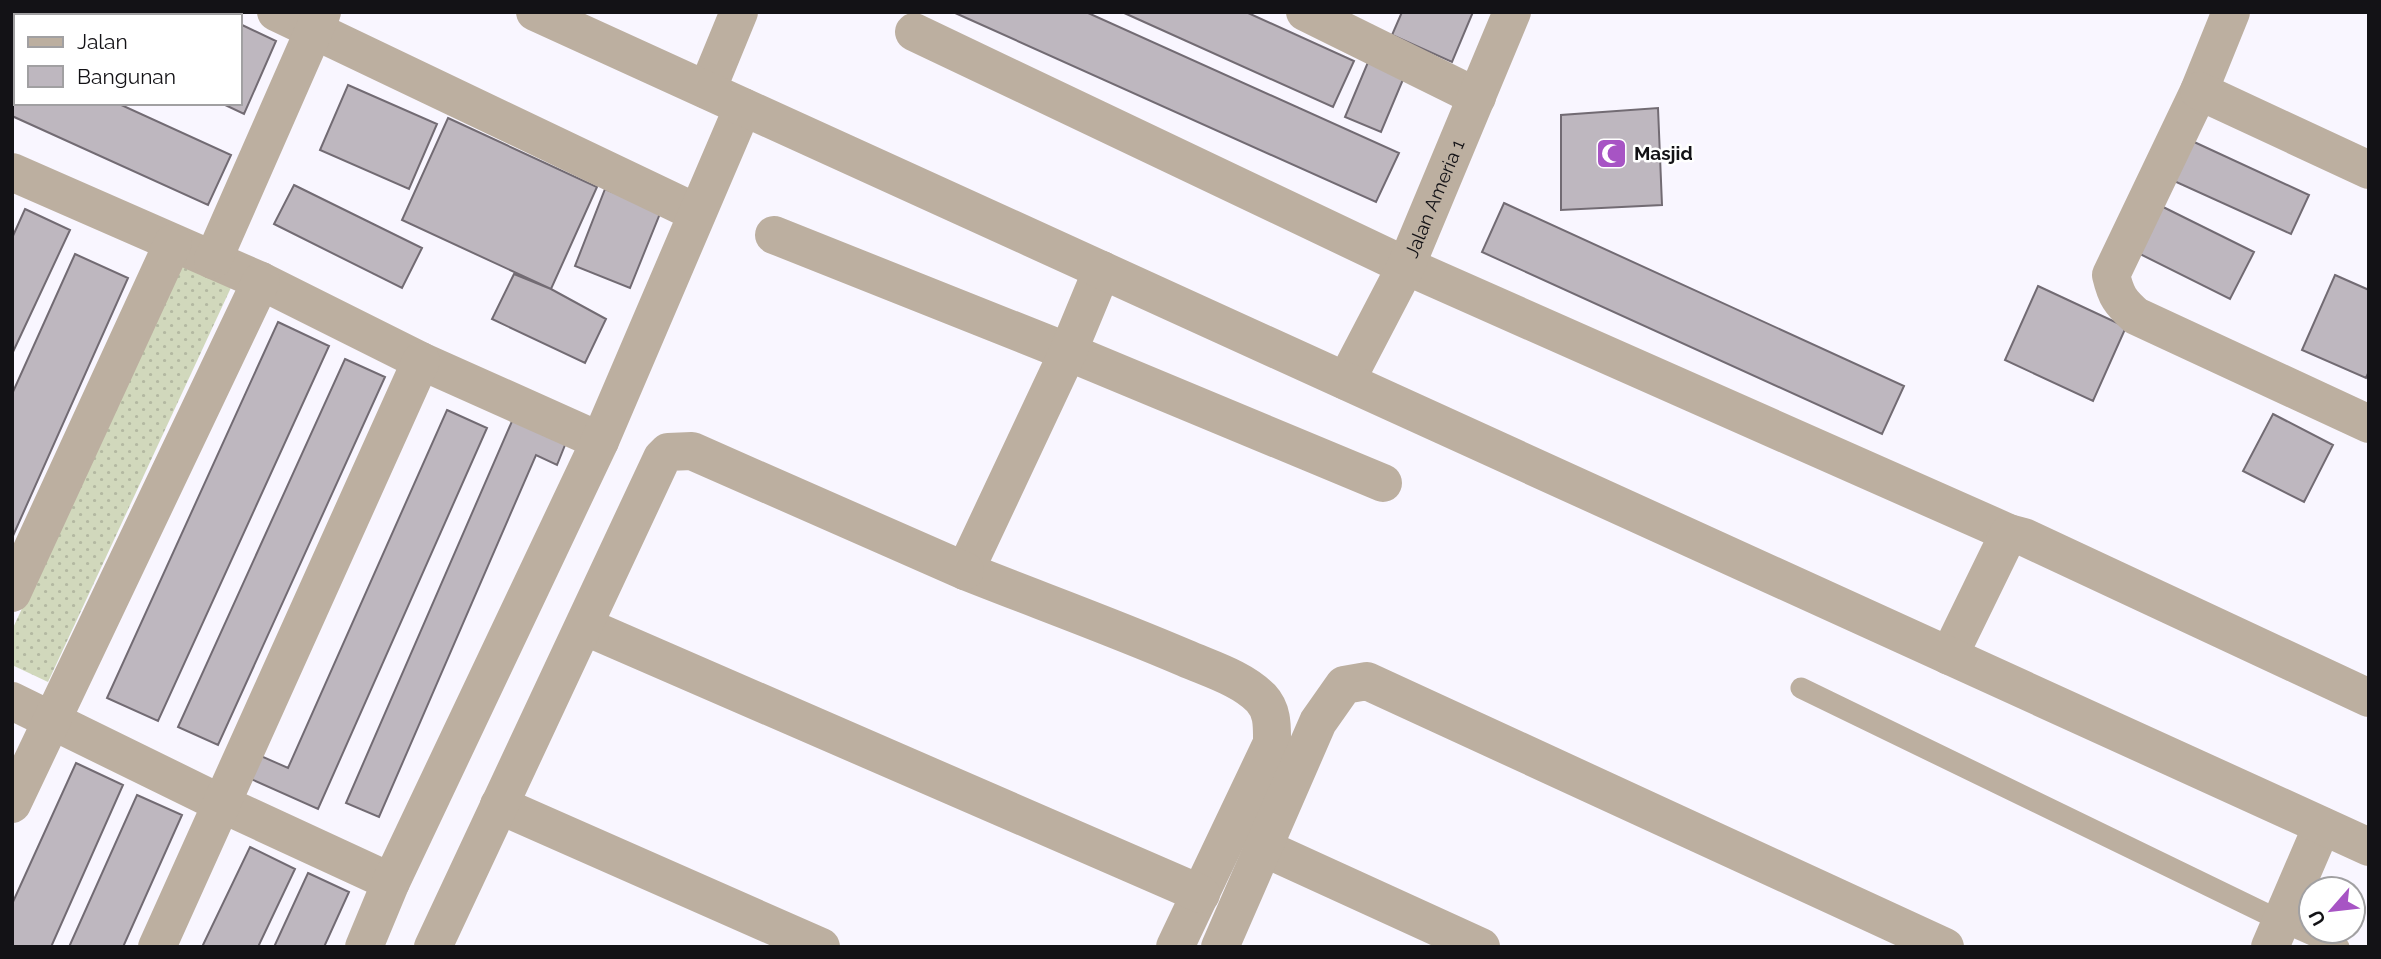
<svg xmlns="http://www.w3.org/2000/svg" width="2381" height="959" font-family="Raleway,sans-serif">
<style>
.grass{fill:url(#grass-dots)}
.building{fill:#beb7bf;stroke:#726b73;stroke-width:2}
.lines{fill:none;stroke-linecap:round;stroke-linejoin:round}
.service{stroke:#bcafa0;stroke-width:21}
.minor{stroke:#bcafa0;stroke-width:38}
.tertiary{stroke:#bcafa0;stroke-width:38}
.labels{text-anchor:middle;dominant-baseline:central;stroke-width:5;stroke-linejoin:round;paint-order:stroke}
.poi-label{font-size:19px;font-weight:bold;fill:#131216;stroke:#fff;text-anchor:start}
.street-label{font-size:19px;fill:#131216;stroke:#fff}
</style>
<defs>
<pattern id="grass-dots" width="8" height="8" patternUnits="userSpaceOnUse" patternTransform="scale(1.75)"><rect width="8" height="8" fill="#d1d8bc"/><path d="M2 2h.1M6 6h.1" fill="none" stroke="#b3b8a1" stroke-width="1.8" stroke-linecap="round"/></pattern>
</defs>
<rect width="100%" height="100%" fill="#f9f6ff"/>
<path class="grass" d="M186,256L235,279L48,682L12,665V630Z"/>
<path class="building" d="M19,12H213L221,16H27Z
M953,12H1086L1399,153L1376,202Z
M1122,12H1246L1354,61L1333,107Z
M1402,12H1473L1452,62L1392,35Z
M240,24L276,41L244,114L221,103H240Z
M1371,55L1407,70L1381,132L1345,117Z
M12,56L16,57V103H117L231,155L208,205L12,116Z
M348,85L437,124L409,189L320,150Z
M1658,108L1662,205L1561,210V115Z
M448,118L597,187L551,289L402,220Z
M2192,141L2309,195L2291,234L2174,181Z
M294,185L422,248L402,288L274,224Z
M605,189L661,211L630,288L575,266Z
M2151,201L2254,252L2230,299L2128,248Z
M1504,203L1904,386L1882,434L1482,252Z
M25,209L70,230L12,354V238Z
M75,254L128,278L12,538V394Z
M514,274L551,289L606,319L585,363L492,319Z
M2335,275L2369,290V371L2366,378L2302,350Z
M2038,286L2126,327L2093,401L2005,360Z
M278,322L329,346L158,721L107,698Z
M345,359L385,377L218,745L178,727Z
M447,410L487,428L318,809L251,779L261,756L288,768Z
M516,412L569,435L557,465L536,455L379,817L346,803Z
M2273,414L2333,445L2304,502L2243,471Z
M76,763L123,785L51,947H12V904Z
M137,795L182,815L123,947H69Z
M250,847L295,869L258,947H202Z
M308,873L349,892L324,947H274Z"/>
<g class="lines">
<path class="service" d="M1801,688L2281,921L2339,947"/>
<g class="minor">
<path d="M276,12L697,213"/>
<path d="M1305,12L1477,97"/>
<path d="M2231,12L2199,91L2111,275C2116,296 2120,302 2136,316L2369,424"/>
<path d="M914,32L1406,266L2009,533"/>
<path d="M707,90L739,12"/>
<path d="M2199,91L2369,170"/>
<path d="M12,172L261,281L421,361L600,441"/>
<path d="M774,235L1068,352L1383,483"/>
<path d="M213,260L322,12"/>
<path d="M1102,270L1068,352L965,571C1038,600 1113,627 1185,658C1210,669 1241,678 1261,698C1273,711 1272,726 1272,743L1175,947"/>
<path id="s1" d="M1346,381L1406,266L1512,12"/>
<path d="M12,593L173,243"/>
<path d="M584,626L1201,894"/>
<path d="M1949,656L2009,533L2024,537L2369,698"/>
<path d="M12,701L220,803L391,882"/>
<path d="M12,804L261,281"/>
<path d="M499,805L821,947"/>
<path d="M1264,848L1481,947"/>
<path d="M157,947L421,361"/>
<path d="M364,947L391,882L600,441L743,107"/>
<path d="M433,947L662,458L668,452L692,451L965,571"/>
<path d="M1220,947L1318,722L1344,685L1367,681L1945,947"/>
<path d="M2270,947L2322,826"/>
</g>
<path class="tertiary" d="M535,12L2369,847"/>
</g>
<defs>
<symbol id="mosque-square" viewBox="-11 -11 22 22"><rect x="-9" y="-9" width="18" height="18" rx="4" fill="#a754c4" stroke="#fff"/><path d="M3.5-4.9A6 6 0 1 0 3.5 4.9A5 5 0 1 1 3.5-4.9Z" fill="#fff"/></symbol>
</defs>
<g fill-rule="evenodd">
<use href="#mosque-square" x="1594" y="136" width="35" height="35"/>
</g>
<g class="labels">
<g class="poi-label">
<text x="1634" y="153">Masjid</text>
</g>
<g class="street-label">
<text stroke="none"><textPath href="#s1" startOffset="203">Jalan Ameria 1</textPath></text>
</g>
</g>
<rect width="2381" height="959" fill="none" stroke="#131216" stroke-width="28"/>
<rect x="14" y="14" width="228" height="91" fill="#ffffff" stroke="#a1a0a2" stroke-width="2"/>
<rect x="28" y="37" width="35" height="10" fill="#bcafa0" stroke="#a1a0a2" stroke-width="2"/>
<text x="77" y="49" font-size="21" fill="#131216">Jalan</text>
<rect x="28" y="66" width="35" height="21" fill="#beb7bf" stroke="#a1a0a2" stroke-width="2"/>
<text x="77" y="84" font-size="21" fill="#131216">Bangunan</text>
<g transform="translate(2332 910) rotate(242)"><circle r="33" fill="#ffffff" stroke="#a1a0a2" stroke-width="2"/>
<path d="M0-5L12 26L0 18L-12 26Z" fill="#a754c4"/>
<text y="-10" font-size="19" font-weight="bold" text-anchor="middle" fill="#131216">U</text>
</g>
</svg>
